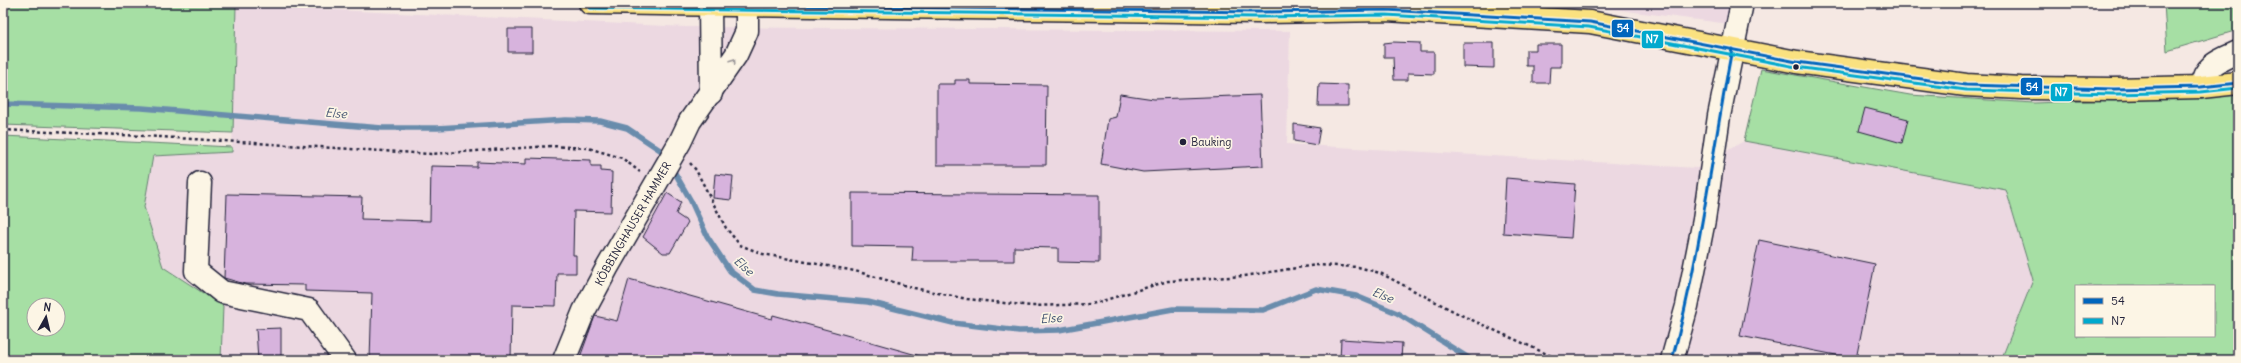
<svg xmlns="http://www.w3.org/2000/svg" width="2241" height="363" font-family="Delius,sans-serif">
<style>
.built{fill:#ecd8e1}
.green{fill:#a6dfa4;stroke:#648070;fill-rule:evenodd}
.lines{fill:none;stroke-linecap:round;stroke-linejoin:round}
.stream{stroke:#698cac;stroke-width:5.5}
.building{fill:#d7b3dd;stroke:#22223b}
.minor-casing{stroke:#22223b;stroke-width:25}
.major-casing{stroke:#22223b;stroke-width:25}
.path{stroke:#22223b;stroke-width:2.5;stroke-dasharray:3 3;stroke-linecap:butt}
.minor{stroke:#fcf5e5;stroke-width:22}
.major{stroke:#fae180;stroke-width:22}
.bus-1-casing{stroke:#fcf5e5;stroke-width:6}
.bus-2-casing{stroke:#fcf5e5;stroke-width:6}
.bus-1{stroke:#0065bd;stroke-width:3}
.bus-2{stroke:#00a9ce;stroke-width:3}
.oneway{stroke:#9a9698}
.bus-dot{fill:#22223b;stroke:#fcf5e5;stroke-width:1.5}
.labels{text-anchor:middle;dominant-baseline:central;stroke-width:3.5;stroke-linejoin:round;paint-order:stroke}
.poi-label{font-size:11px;fill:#22223b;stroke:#fcf5e5;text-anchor:start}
.street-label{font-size:11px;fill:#22223b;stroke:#fcf5e5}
.water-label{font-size:12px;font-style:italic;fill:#465774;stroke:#fcf5e5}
.line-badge{stroke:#fcf5e5;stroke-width:1.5}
.badge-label{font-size:11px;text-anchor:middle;font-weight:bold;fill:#fff}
</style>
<rect width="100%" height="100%" fill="#f5e8e3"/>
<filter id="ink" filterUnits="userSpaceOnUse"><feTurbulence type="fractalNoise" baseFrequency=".025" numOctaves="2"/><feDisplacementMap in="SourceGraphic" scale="8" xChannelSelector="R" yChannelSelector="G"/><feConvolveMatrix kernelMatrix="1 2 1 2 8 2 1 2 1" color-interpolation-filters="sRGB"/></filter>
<g filter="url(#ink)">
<path class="built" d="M1553,3H1731L1730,24L1587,6Z
M236,5L686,27L1290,31L1287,144L1697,168L1744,141L2006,190L2033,280L2001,360H221L223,306L163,267L144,207L153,156L232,152Z"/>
<path class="green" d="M3,3L236,5L233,133L3,125Z
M2164,3H2238V30L2167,51Z
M1761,69L1910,95L2034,103L2213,96L2238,93V360H2001L2033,280L2006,190L1744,141ZM2076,286H2214V336H2076Z
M3,136L232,147V152L153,156L144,207L163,267L223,306L221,360H3ZM34,305H58V329H34Z"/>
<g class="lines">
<path class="stream" d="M3,104L142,108L382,128H437L566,120L600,121L627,128L660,150
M675,173L691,201L707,236L730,271L755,290L778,294L868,302L953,323L1019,331L1059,330L1173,309L1263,310L1316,289L1356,296L1397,313L1472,360"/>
</g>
<path class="building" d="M508,29H532V52H508Z
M1393,42L1420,43V52H1434V74L1408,73V80H1394L1393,57H1384V43Z
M1463,43H1494V68L1463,67Z
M1536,44H1561V67H1550L1549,83H1533V66H1526V50H1536Z
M955,80H970V84L1047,85L1046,165H937V84H955Z
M1319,84L1348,85V106H1318Z
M1120,94L1154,99L1260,95L1263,166L1143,172L1101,164L1108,119L1116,117Z
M1865,108L1908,119L1902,143L1859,131Z
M1294,124L1320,128L1317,145L1294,141Z
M526,158L591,160V166H601V171L612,172L611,212L574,211L573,255H576V273H557L556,306L512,305L511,360H370L372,293L305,291V285L245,284L224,278L227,194L362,197L361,219L430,221L431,166L477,167V162L526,164Z
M715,174L733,176L731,200L713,198Z
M1506,178L1575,184L1571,238L1503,233Z
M667,193L681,202L676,214L688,222L670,253H663L643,237Z
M852,193L1099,195V263L1058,262V248L1014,247V261H912L913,247L852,246Z
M1759,240L1875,264L1856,359L1740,336Z
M629,279L772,319L773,315L864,340L920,356L919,360H579L595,316L617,321Z
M281,328V360H258L256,329Z
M1341,339L1402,343L1401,360H1340Z"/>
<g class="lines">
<defs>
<g id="minor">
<path d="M710,6L711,93"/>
<path d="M2201,87C2204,65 2220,60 2238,52"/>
<path d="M200,183L196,271L222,292L309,310L345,360"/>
<path id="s1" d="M564,360L584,311L607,268L680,142L690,121L736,55L747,31V6"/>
<path d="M1672,360L1687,306L1704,220L1719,116L1742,3"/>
</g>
<path id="major" d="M590,3L1258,12L1386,10L1590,22L1797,62L1966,85L2021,88L2114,89L2201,87L2238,83"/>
</defs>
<use href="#minor" class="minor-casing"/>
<use href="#major" class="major-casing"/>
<path class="path" d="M3,130L144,136L431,154L551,146L588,148L622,158L640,172
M690,163L696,170L726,228L740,245L763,254L855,271L914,288L967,299L1032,306L1092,304L1168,281L1244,276L1316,265L1358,267L1380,273L1461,315L1560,360"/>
<use href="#minor" class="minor"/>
<use href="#major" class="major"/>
<defs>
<path id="bus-1" d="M590,3L1258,12L1386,10L1590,22L1797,62L1966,85L2114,89L2201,87L2238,83
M1672,360C1700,258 1712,153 1732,49"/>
<path id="bus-2" d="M590,8L1258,17L1386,15L1589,27L1796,67L1966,90L2114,94L2201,92L2238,88"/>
</defs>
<use href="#bus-1" class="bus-1-casing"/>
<use href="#bus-2" class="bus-2-casing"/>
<use href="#bus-1" class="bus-1"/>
<use href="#bus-2" class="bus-2"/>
</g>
<defs><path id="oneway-chevron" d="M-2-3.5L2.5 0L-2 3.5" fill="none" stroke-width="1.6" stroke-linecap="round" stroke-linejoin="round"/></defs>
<use class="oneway" href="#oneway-chevron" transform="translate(733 61) rotate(-56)"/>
</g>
<g class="bus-dot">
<circle cx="1796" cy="67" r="3.5"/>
<circle cx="1183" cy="142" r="4"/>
</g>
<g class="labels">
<g class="poi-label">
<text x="1191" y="142">Bauking</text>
</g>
<g class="street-label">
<text stroke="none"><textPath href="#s1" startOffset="153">KÖBBINGHAUSER HAMMER</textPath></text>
</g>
<g class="water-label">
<text transform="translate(336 113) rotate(5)">Else</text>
<text transform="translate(744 266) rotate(42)">Else</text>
<text transform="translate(1383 295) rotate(22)">Else</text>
<text transform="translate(1051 318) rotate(-4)">Else</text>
</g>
</g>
<g class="line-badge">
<rect x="1611" y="19" width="23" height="19" rx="4" fill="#0065bd"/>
<rect x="1641" y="30" width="23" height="19" rx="4" fill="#00a9ce"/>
<rect x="2020" y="77" width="23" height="19" rx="4" fill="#0065bd"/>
<rect x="2050" y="83" width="23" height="19" rx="4" fill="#00a9ce"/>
</g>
<g class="badge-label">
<text x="1623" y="32">54</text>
<text x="1652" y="43">N7</text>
<text x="2032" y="91">54</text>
<text x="2061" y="96">N7</text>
</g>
<rect width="2241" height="363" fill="none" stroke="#fcf5e5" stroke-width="16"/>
<rect x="8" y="8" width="2225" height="347" fill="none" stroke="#22223b" stroke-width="1.5" filter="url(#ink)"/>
<rect x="2075" y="285" width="140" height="52" fill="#fcf5e5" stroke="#a5a1a1"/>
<rect x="2083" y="298" width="20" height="6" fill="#0065bd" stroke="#a5a1a1"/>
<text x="2111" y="305" font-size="12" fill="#22223b">54</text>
<rect x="2083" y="318" width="20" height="6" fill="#00a9ce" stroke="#a5a1a1"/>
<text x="2111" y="325" font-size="12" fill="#22223b">N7</text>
<g transform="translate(46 317) rotate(8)"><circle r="19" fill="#fcf5e5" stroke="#a5a1a1"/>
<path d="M0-3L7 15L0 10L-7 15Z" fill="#22223b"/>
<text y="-6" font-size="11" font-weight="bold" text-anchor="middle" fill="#22223b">N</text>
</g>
</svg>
